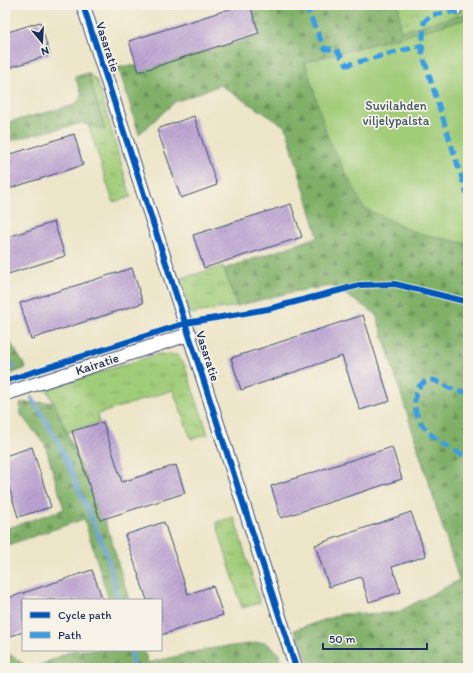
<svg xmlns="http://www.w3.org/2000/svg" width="473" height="673" font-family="Itim,sans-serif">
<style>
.grass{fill:url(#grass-tufts);stroke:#5e7e6b}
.forest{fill:url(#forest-firs);stroke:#4e7063}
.park{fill:url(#park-crowns);stroke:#5e7e6b}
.garden{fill:#a1cc78;stroke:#5e7e6b}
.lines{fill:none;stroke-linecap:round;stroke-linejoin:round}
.stream{stroke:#6ba3d9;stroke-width:4}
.building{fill:url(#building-hatch)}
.lane-casing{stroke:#3a4a6e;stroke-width:8}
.street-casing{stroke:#3a4a6e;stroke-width:15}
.lane{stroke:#fff;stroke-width:6}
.street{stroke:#fff;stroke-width:13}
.quiet{stroke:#3b9de6;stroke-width:5;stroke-dasharray:10 5;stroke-linecap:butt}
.cycleway-casing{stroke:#f7f3e8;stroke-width:8}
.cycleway{stroke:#0057b8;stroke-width:6}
.labels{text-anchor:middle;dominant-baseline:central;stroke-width:3.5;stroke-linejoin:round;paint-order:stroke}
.street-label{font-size:13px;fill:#1b2f5e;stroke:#f7f3e8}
.park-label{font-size:13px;fill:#3c5664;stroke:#f7f3e8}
</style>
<defs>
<pattern id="grass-tufts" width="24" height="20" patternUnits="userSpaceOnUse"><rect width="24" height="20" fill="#a1cc78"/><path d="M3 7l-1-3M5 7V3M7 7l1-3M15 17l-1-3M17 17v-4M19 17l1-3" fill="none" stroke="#82a666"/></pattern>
<pattern id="forest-firs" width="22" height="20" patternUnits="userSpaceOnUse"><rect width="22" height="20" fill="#80b068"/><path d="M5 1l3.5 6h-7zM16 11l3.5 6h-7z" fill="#689059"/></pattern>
<pattern id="park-crowns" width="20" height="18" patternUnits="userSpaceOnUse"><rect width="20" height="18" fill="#a1cc78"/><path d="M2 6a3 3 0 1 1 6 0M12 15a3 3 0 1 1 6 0" fill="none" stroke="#82a666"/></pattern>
<pattern id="building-hatch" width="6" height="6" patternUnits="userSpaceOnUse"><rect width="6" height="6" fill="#bba2d3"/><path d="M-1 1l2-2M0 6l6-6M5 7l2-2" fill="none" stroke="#9784ae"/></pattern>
</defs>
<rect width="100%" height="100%" fill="#f7f3e8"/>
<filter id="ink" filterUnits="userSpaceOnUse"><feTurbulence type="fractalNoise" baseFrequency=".025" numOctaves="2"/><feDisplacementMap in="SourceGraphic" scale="8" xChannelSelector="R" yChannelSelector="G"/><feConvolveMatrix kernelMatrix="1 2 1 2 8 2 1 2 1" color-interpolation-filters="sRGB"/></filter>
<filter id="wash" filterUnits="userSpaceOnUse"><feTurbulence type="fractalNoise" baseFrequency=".012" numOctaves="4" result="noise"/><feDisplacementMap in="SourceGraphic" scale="16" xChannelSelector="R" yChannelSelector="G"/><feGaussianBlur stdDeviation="0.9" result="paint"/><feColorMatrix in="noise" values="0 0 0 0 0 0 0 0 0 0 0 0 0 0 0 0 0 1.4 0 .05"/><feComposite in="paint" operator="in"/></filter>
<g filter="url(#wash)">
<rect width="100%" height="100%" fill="#ede5c8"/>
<path class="grass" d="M88,73L97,81L131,197L113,202L88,124L105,130Z
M223,266L237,306L190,314L179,279Z
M158,354L177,355L184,364L208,434L191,439L173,390L98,414L99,423L67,433L47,389Z
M234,517L260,603L242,608L216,522Z"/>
<path class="forest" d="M251,5H468V19L305,62L415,232L468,244V668H311L294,630L342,614L396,613L459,580L376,314L332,286L292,292L237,306L224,269L318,237L286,127L220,85L175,102L139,134L118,66H156L260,36Z
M88,73L105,130L82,123L5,142V123L75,105L82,95L75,77Z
M5,333L26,368L5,376Z
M54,402L109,532L129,600H109L84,519L5,546V529L64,509L45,445L21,415L20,403Z
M265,642L280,654L283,668H33L74,650H144L148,663L207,649Z
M5,651L29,668H5Z"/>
<path class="park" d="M399,5H468V13L401,31Z"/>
<path class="garden" d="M468,19V244L415,232L364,208L328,138L305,62Z"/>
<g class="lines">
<path class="stream" d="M5,353L14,368
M32,398L59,444L107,555L118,600
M131,650L133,660L131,668"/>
</g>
<g id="blocks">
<path class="building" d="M242,5H250L259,33L139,72L129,41Z
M40,22L50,55L5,69V33Z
M194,116L217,185L181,198L157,129Z
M74,134L83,165L5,190V156Z
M291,204L302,237L204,268L193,235Z
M54,222L65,256L5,275V238Z
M132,268L143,303L31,339L20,303Z
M363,315L390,401L360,410L342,356L241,390L231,358Z
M103,422L122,482L176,465L185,493L100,520L72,431Z
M32,447L51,507L18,517L5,474V456Z
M392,447L402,479L281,518L271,486Z
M411,512L426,556L392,567L401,592L369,602L361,577L329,587L315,545Z
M164,522L188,594L213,586L223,615L161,635V600H147L125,535Z
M92,570L103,600H23V632L5,638V599Z"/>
</g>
</g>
<g filter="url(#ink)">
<use href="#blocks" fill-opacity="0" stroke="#3a4a6e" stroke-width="1"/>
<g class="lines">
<defs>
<path id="lane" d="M458,5V11"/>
<path id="street" d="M83,5L296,668
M5,394L190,334"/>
</defs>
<use href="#lane" class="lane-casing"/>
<use href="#street" class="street-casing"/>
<use href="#lane" class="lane"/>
<use href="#street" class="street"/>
<path class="quiet" d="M305,5L325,49H336L347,65L423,45
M458,11L431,15L424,22L422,53L468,197
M468,393L449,388L434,380C424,381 419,383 416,394C408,427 444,445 468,458"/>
<defs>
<path id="cycleway" d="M83,5L296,668
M5,381L186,323L268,309L360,285L395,284L468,302"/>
</defs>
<use href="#cycleway" class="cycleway-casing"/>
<use href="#cycleway" class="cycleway"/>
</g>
</g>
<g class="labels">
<g class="street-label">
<text transform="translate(108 47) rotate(72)">Vasaratie</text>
<text transform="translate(208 356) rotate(72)">Vasaratie</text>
<text transform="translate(97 364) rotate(-18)">Kairatie</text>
</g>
<g class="park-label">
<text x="396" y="105">Suvilahden<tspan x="396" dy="15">viljelypalsta</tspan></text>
</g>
</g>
<rect width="473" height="673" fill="none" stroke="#f7f3e8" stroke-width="20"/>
<rect x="22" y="599" width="140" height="52" fill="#f7f3e8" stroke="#9fa5b1"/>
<rect x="30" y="612" width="20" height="6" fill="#0057b8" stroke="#9fa5b1"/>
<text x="58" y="619" font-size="12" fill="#1b2f5e">Cycle path</text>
<rect x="30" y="632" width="20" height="6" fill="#3b9de6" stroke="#9fa5b1"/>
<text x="58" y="639" font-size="12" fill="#1b2f5e">Path</text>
<g transform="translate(42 42) rotate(162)" stroke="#f7f3e8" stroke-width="3" paint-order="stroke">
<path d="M0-3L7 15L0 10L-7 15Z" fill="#1b2f5e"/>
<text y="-6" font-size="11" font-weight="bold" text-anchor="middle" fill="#1b2f5e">N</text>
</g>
<path d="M323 643v6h104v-6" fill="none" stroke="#1b2f5e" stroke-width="2"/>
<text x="329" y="643" font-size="12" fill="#1b2f5e" stroke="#f7f3e8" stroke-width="3" paint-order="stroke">50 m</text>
</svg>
